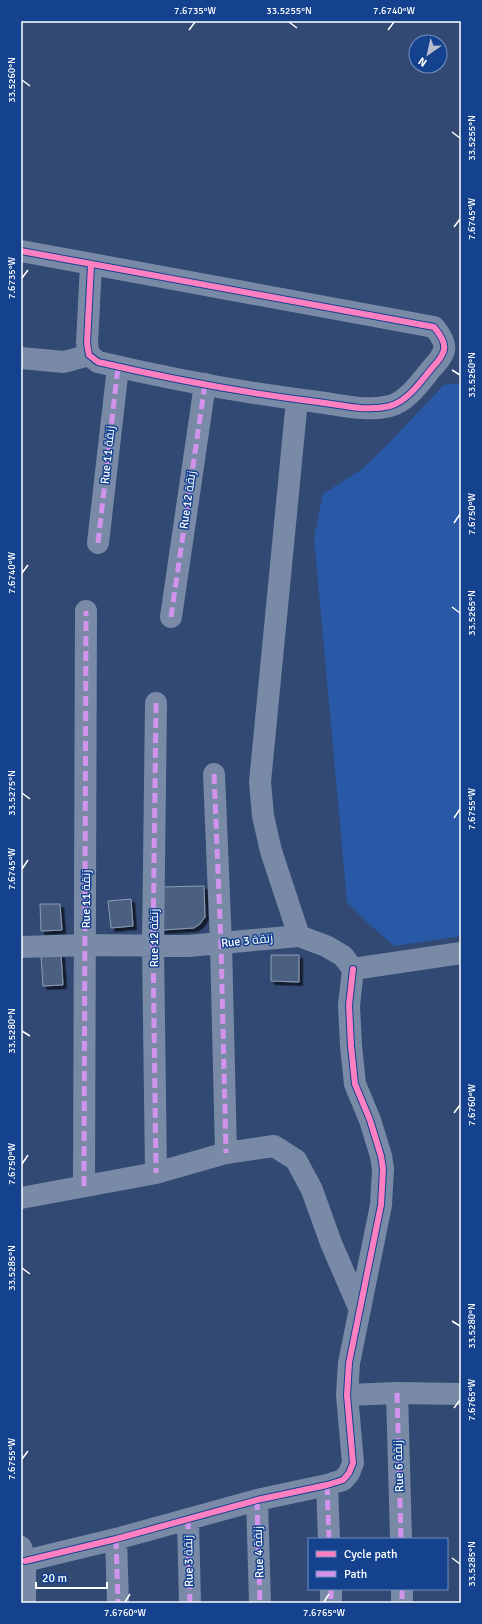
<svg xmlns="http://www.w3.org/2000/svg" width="482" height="1624" font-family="Signika,Cairo,sans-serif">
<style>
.green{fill:#2858a6}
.building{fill:#4c6081;stroke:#8d9cb5;filter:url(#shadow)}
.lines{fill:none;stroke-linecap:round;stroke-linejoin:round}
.street{stroke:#788aa6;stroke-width:22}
.quiet{stroke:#d193ec;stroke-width:5;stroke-dasharray:10 5;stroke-linecap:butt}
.cycleway-casing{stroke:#15428f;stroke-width:8}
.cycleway{stroke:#ff80c0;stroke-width:6}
.ticks{fill:none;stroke:#fff;stroke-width:1.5}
.labels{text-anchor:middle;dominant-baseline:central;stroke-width:3;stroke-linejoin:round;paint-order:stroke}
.street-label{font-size:12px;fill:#fff;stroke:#15428f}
.neatline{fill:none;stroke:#fff;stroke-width:1.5}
.ticks-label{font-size:10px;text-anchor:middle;fill:#fff}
</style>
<defs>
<filter id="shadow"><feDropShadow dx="3.5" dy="3.5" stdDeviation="0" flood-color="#0009"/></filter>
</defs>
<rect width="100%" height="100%" fill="#314973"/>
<path class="green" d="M461,383V936L394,946L370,925L347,902L314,538L323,494L362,469L385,447L444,385Z"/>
<path class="building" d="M204,886L205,917L200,924L194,928L162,930L160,887Z
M131,899L133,926L111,928L108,901Z
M40,904H60L62,930L41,931Z
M61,954L63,985L43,986L41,955Z
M271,955H299V982L271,981Z"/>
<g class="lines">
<path class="street" d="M21,251L434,327C449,345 447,352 432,368C421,381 408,401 390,406C366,412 342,405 318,402C245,393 170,379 98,362L89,355L87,343L91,265
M21,358L64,362L89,355
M297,400L260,782L263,816L271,851L299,936
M98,543L118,367
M171,617L205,384
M156,703L153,946L156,1173
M214,774L221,944L226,1153
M21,947L86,945L188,946L299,936L326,946L343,956L353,969L461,953
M84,1186L86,611
M21,1198L156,1173L226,1153L274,1146L296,1160L312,1190L331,1243L360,1310
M397,1393L401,1539
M347,1395L397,1393L461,1394
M327,1485L329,1539
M257,1500L260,1603
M188,1519L190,1603
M116,1539L118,1603
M21,1547L25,1561V1603
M25,1561L116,1539L257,1500L327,1485L343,1480L349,1473L353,1463L347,1395L349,1363L381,1205L383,1169L381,1156L370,1120L355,1084L351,1046L349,1005L353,969
M331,1589V1603
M402,1589V1603"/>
<path class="quiet" d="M98,543L118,367
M171,617L205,384
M156,703L153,946L156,1173
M214,774L221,944L226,1153
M84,1186L86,611
M397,1393L401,1539
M327,1485L329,1539
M257,1500L260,1603
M188,1519L190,1603
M116,1539L118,1603
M331,1589V1603
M402,1589V1603"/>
<defs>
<path id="cycleway" d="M21,251L434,327C449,345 447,352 432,368C421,381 408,401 390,406C366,412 342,405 318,402C245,393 170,379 98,362L89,355L87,343L91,265
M25,1561L116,1539L257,1500L327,1485L343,1480L349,1473L353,1463L347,1395L349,1363L381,1205L383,1169L381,1156L370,1120L355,1084L351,1046L349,1005L353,969"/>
</defs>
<use href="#cycleway" class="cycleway-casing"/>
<use href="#cycleway" class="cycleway"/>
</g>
<path class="ticks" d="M289,22L297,28M189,30L195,22M388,30L394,22M22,80L30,86M452,132L460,138M454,227L460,219M22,278L28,270M452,370L460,375M454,523L460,514M22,573L28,565M452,607L460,613M22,793L30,799M454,818L460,809M22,869L28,860M22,1031L30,1036M454,1113L460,1105M22,1164L28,1155M22,1268L30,1274M452,1321L460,1326M454,1408L460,1400M22,1459L28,1451M452,1558L460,1564M125,1602L130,1594M324,1602L329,1594"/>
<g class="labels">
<g class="street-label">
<text transform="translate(108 455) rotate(-84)">Rue 11 زنقة</text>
<text transform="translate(188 500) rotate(-82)">Rue 12 زنقة</text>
<text transform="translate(86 899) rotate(-90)">Rue 11 زنقة</text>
<text transform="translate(154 938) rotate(-90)">Rue 12 زنقة</text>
<text transform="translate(247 941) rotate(-6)">Rue 3 زنقة</text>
<text transform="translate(399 1466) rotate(-92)">Rue 6 زنقة</text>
<text transform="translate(259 1552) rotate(-92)">Rue 4 زنقة</text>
<text transform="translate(189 1561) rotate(-91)">Rue 3 زنقة</text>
</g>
</g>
<rect width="482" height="1624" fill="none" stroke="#15428f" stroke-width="44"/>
<rect x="308" y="1538" width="140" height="52" fill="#15428f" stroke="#738ebc"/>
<rect x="316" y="1551" width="20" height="6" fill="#ff80c0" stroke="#738ebc"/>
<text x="344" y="1558" font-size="12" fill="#ffffff">Cycle path</text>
<rect x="316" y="1571" width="20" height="6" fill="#d193ec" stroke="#738ebc"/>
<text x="344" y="1578" font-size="12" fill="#ffffff">Path</text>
<g transform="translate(428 54) rotate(214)"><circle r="19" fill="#15428f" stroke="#738ebc"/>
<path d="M0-3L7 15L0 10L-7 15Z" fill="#b7bfce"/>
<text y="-6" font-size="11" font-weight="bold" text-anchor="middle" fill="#ffffff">N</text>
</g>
<path d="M36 1582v6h71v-6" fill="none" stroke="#ffffff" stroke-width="2"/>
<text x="42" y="1582" font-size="12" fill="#ffffff" stroke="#15428f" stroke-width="3" paint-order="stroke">20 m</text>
<rect x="22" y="22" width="438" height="1580" class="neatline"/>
<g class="ticks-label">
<text x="195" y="14">7.6735°W</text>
<text x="289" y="14">33.5255°N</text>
<text x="394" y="14">7.6740°W</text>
<text transform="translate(11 80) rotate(-90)" y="4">33.5260°N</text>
<text transform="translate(471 138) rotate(-90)" y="4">33.5255°N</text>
<text transform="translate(471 219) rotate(-90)" y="4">7.6745°W</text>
<text transform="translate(11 278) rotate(-90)" y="4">7.6735°W</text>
<text transform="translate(471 375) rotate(-90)" y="4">33.5260°N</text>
<text transform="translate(471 514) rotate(-90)" y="4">7.6750°W</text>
<text transform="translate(11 573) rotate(-90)" y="4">7.6740°W</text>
<text transform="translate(471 613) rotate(-90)" y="4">33.5265°N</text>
<text transform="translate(11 793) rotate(-90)" y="4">33.5275°N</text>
<text transform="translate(471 809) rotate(-90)" y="4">7.6755°W</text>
<text transform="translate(11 869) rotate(-90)" y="4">7.6745°W</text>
<text transform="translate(11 1031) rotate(-90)" y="4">33.5280°N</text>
<text transform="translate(471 1105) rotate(-90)" y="4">7.6760°W</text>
<text transform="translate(11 1164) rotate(-90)" y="4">7.6750°W</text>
<text transform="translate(11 1268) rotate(-90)" y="4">33.5285°N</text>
<text transform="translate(471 1326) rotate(-90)" y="4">33.5280°N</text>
<text transform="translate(471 1400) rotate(-90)" y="4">7.6765°W</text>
<text transform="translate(11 1459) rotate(-90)" y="4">7.6755°W</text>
<text transform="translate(471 1564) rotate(-90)" y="4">33.5285°N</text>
<text x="125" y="1616">7.6760°W</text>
<text x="324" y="1616">7.6765°W</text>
</g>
</svg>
